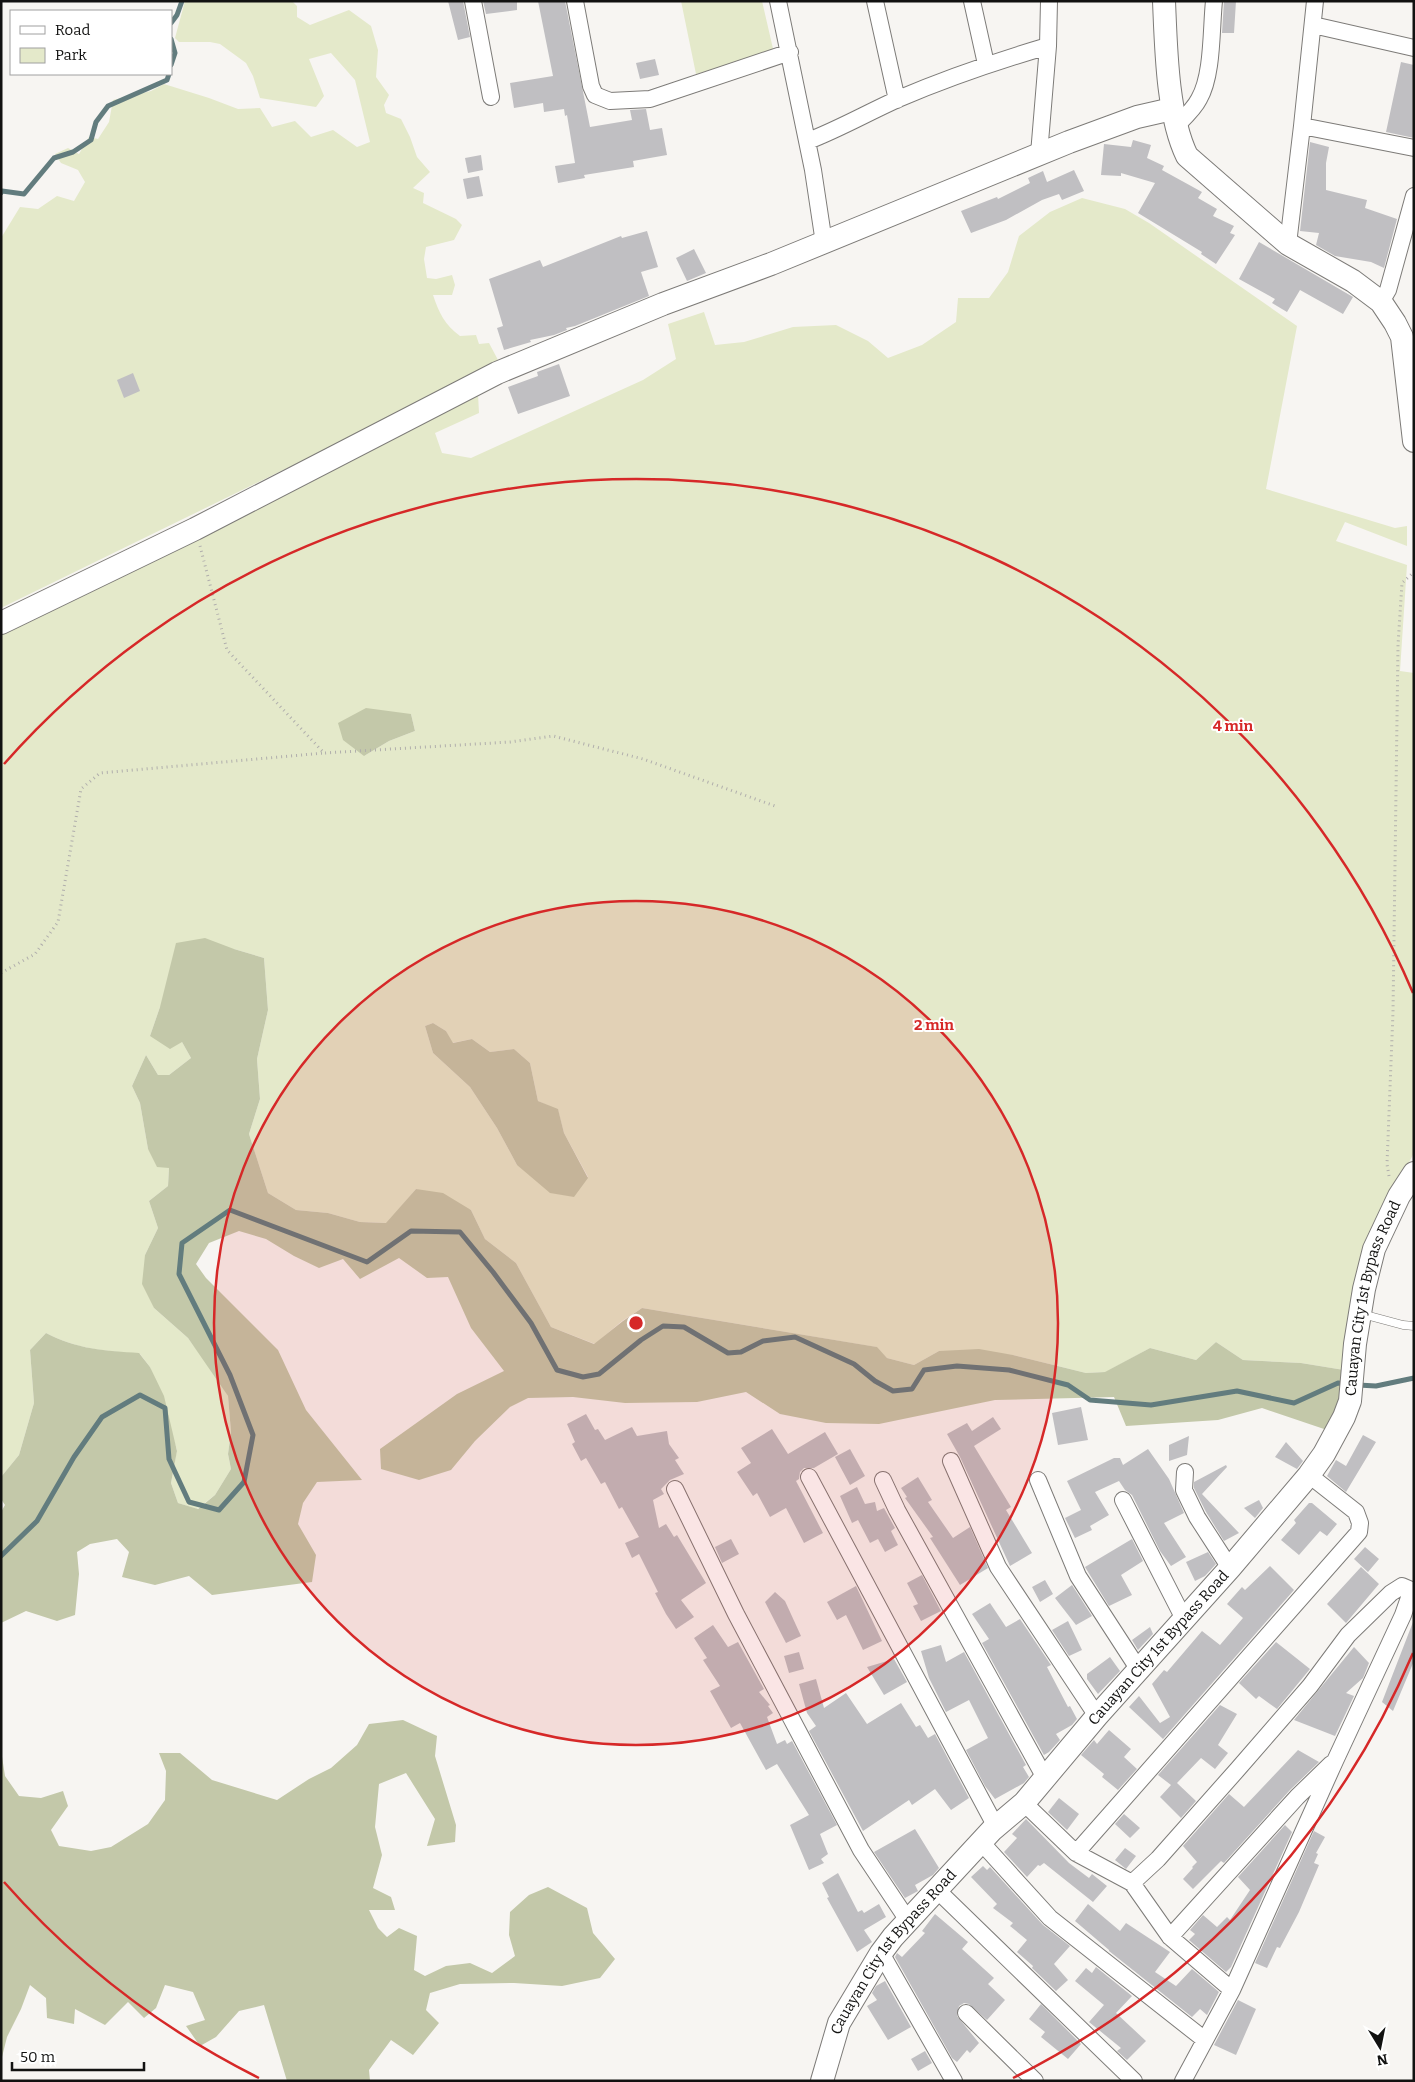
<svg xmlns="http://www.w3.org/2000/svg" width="1415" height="2082" font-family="Bitter,serif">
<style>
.green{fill:#e4e9ca;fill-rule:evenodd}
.forest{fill:#c3c8a9}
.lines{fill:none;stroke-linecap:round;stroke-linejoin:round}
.stream{stroke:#627c7e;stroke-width:5}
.building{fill:#c0bfc2}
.lane-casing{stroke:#7d7b78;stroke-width:9}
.street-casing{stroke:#7d7b78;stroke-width:18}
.secondary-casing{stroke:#7d7b78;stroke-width:24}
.path{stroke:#b0aeac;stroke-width:3;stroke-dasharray:1 4;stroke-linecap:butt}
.lane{stroke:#fff;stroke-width:8}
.street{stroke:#fff;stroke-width:16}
.secondary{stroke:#fff;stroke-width:22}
.ring{fill:none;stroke:#d62828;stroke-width:2.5}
.labels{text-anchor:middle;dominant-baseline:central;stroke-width:4;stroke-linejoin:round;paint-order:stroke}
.street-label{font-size:15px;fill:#121211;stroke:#fff}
.centre{fill:#d62828;stroke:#fff;stroke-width:2.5}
.ring-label{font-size:15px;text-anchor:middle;font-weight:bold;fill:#d62828;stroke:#fff;stroke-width:4;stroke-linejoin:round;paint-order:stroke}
</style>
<rect width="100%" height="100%" fill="#f7f5f2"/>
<path class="green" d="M185,1H292L297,6V17L310,25L349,10L371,26L378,50L376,77L389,95L384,105L386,113L401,119L410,137L417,157L430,172L413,188L424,193L423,203L456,219L462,225L454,240L426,247L424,259L427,278L436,279L452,275L455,285L452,295H433C439,313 445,325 460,336L476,335L479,344L489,343L498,360L322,451L1,608V238L20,207L38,209L57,196L74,201L85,182L78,170L61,163L55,154L68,148L79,154L89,137L98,139L109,122L113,100L151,91L164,84L209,98L238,109L260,108L272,127L295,121L311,137L333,130L357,147L370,142L355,80L331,53L309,59L324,96L316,107L260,98L253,76L246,63L220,44L210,42H179L175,38Z
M681,1H762L774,53L696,74Z
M1082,198L1125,209L1149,223L1297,326L1266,489L1395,528L1407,526V546L1345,522L1336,541L1407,565L1400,671L1414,673V1153L1363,1249L1344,1370L1301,1363L1243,1360L1216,1342L1196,1360L1150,1348L1106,1372L1086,1373L1013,1355L939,1351L914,1365L887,1358L876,1347L642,1308L622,1321L595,1344L551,1327L516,1263L485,1239L471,1210L416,1189L387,1223L360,1222L328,1213L296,1210L268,1193L249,1134L260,1099L257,1059L268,1010L264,958L234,949L160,1007L150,1036L182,1042L191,1058L169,1075H158L146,1055L132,1086L140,1103L148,1149L169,1168L168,1186L149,1201L158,1228L145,1255L154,1308L188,1338L214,1373L228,1396L231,1432L228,1454L231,1469L215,1495L197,1509L178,1503L171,1483L177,1450L150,1367L140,1354C107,1351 75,1349 46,1333L30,1350L34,1403L19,1455L1,1477V631L478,394L479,413L435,433L442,453L471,458L643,380L676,359L668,324L704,312L715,345L744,342L793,327L836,325L868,341L888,358L922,345L956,322L958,298H989L1008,272L1019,236L1050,212ZM411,714L415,731L389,741L364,756ZM433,1023L446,1031L452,1043L472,1039L490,1052L514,1049L530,1063L538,1101L558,1110L564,1133L588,1177L517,1165L497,1128L470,1087L433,1053L425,1026Z"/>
<path class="forest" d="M366,708L411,714L415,731L389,741L364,756L343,740L338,723Z
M205,938L234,949L264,958L268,1010L257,1059L260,1099L249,1134L268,1193L296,1210L328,1213L360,1222L386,1223L416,1189L443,1193L471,1210L485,1239L516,1263L551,1327L594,1344L623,1321L642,1308L877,1347L887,1358L914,1365L939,1351L979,1349L1013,1355L1086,1373L1105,1372L1150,1348L1196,1360L1216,1342L1243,1360L1301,1363L1344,1370L1338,1403L1327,1430L1262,1408L1218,1420L1126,1426L1114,1397L995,1400L879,1424L826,1423L780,1414L746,1392L697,1402L625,1403L573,1397L528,1398L510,1407L475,1441L451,1470L419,1480L381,1469L380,1449L457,1394L504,1371L471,1328L448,1277L427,1278L399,1258L360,1279L343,1259L319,1268L294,1256L266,1239L239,1231L209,1243L196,1264L206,1278L278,1350L306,1410L362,1480L317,1482L303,1503L298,1524L316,1555L312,1582L212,1595L189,1576L155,1585L122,1577L129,1552L117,1539L90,1544L77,1552L79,1574L75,1615L57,1621L26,1611L1,1623V1512L5,1505L1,1499V1477L19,1455L34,1403L30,1350L46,1333C75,1349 107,1351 139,1353L150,1367L164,1396L177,1451L171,1483L178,1503L198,1509L215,1495L231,1469L228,1454L231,1432L228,1396L188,1338L154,1308L142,1284L145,1255L158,1228L149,1201L168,1186L169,1168L157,1167L148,1149L140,1103L132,1086L146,1055L158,1075H169L191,1058L182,1042L170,1049L150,1036L160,1007L176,943Z
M433,1023L446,1031L453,1043L472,1039L490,1052L514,1049L530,1063L538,1101L558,1109L564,1133L588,1178L574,1197L550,1193L517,1165L497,1128L470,1087L433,1053L425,1026Z
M403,1720L437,1736L435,1756L456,1825L455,1842L427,1846L435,1819L406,1773L379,1784L375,1827L382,1855L373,1888L391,1897L395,1910H369L378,1928L387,1937L399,1928L417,1936L414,1970L425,1976L446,1966L470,1963L492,1973L515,1956L509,1935L510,1912L529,1895L548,1887L587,1908L593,1933L615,1959L600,1978L562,1986L514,1983L460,1984L430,1993L426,2010L439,2023L413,2055L391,2040L369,2070L370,2081H287L264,2005L239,2011L216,2037L200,2046L186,2026L205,2020L193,1992L165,1985L156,2008L144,2018L128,2002L105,2025L75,2009L74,2024L47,2018L46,1998L30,1985L21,2009L7,2037L1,2061V1750L5,1776L19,1796L41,1798L63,1791L68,1806L51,1830L59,1846L91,1851L111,1847L148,1824L165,1800L166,1771L159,1753H180L212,1780L277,1800L309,1779L331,1768L357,1745L369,1724Z"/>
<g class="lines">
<path class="stream" d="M171,23L177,15L182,1
M171,39L175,53L171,65
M1,193L2,191L24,194L54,158L73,152L91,140L96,122L108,106L167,80L169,74
M1358,1385L1376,1386L1414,1378
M1,1556L37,1521L74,1457L102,1417L140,1395L165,1408L169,1459L189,1502L219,1510L244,1482L253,1435L230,1375L179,1274L182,1243L230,1210L367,1262L411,1231L460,1232L493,1272L531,1323L557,1370L583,1377L599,1374L641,1340L663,1326L684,1327L728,1353L741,1352L763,1341L795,1337L854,1364L875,1381L893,1391L912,1389L924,1370L957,1366L1009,1370L1068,1385L1090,1400L1151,1405L1237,1391L1294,1403L1338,1383L1347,1384"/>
</g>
<path class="building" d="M448,1H463L470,37L458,40Z
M483,1H517V10L486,14Z
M538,1H565L590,127L632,120L630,110L646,109L650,130L662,128L667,155L633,161L634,167L584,175L585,178L558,183L555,166L575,163L567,115L565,116L564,109L544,112L543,103L514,108L510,83L553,76Z
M1224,1H1236L1234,33H1222Z
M655,59L659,75L640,79L636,63Z
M1401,62L1414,65V138L1386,132Z
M1133,140L1151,145L1147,158L1164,166L1162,170L1202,192L1198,198L1217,209L1213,216L1234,226L1230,233L1235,235L1216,264L1201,254L1202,252L1138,213L1155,183L1121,173V176L1101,175L1104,144L1131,147Z
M1310,142L1329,147L1326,163V190L1367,200L1365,208L1397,219L1384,268L1371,262L1335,256L1316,245L1319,233L1300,231Z
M481,155L483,170L468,173L465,158Z
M1074,170L1084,191L1062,200L1059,194L1042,200L1006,220L971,233L961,211L997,197L998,199L1030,183L1028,178L1043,171L1047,182Z
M479,176L483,196L467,199L463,179Z
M647,231L658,267L641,272L649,296L575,326L566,328L567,330L554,335L530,340L531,342L504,350L497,328L503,326L489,279L540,260L543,267L621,236L622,238Z
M1259,242L1353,297L1343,314L1300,290L1287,312L1272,303L1275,299L1239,279Z
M694,249L706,273L687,281L676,258Z
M559,364L570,396L518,414L508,387L538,376L537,372Z
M133,373L140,391L124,398L117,380Z
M1081,1407L1088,1440L1058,1445L1052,1413Z
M586,1414L595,1430L598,1429L605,1440L632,1427L637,1436L667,1431L669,1444L679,1458L675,1460L684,1474L670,1480L661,1489L664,1494L653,1500L659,1528L666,1524L674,1537L677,1535L706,1583L681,1600L694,1617L676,1629L666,1614L655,1593L658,1592L639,1554L632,1558L625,1543L639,1537L622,1507L619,1509L605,1482L601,1484L586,1458L581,1461L572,1444L575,1442L567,1424Z
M993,1417L1001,1429L974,1446L1011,1507L1006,1510L1032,1553L1010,1566L960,1457L947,1434L967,1423L972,1431Z
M772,1429L788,1454L825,1432L838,1454L814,1468H804L800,1472L799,1479L796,1481L823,1533L804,1543L786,1508L770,1517L757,1493L753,1496L737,1472L751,1463L741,1448Z
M1363,1435L1376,1442L1346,1492L1327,1476L1336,1460L1346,1466Z
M1189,1436L1187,1455L1169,1461V1445Z
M1286,1442L1303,1461L1297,1469L1275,1457Z
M850,1449L865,1476L850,1485L835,1457Z
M1148,1449L1169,1479L1184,1513L1164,1523L1186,1557L1171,1566L1160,1551L1132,1495L1125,1490L1119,1481L1095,1492L1109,1515L1090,1526L1092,1530L1075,1538L1065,1518L1081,1510L1067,1481L1114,1458H1120L1123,1465Z
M1226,1465L1227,1467L1202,1494L1239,1533L1224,1541L1206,1512L1194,1488V1482Z
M918,1477L932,1500L928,1502L953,1538L970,1527L988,1568L960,1585L930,1538L933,1537L905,1498L907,1497L901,1488Z
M857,1487L865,1504L875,1502L877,1511L884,1508L895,1528L891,1531L898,1545L885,1552L878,1539L870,1543L858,1520L852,1523L840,1496Z
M1259,1500L1263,1508L1255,1518L1244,1508Z
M1309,1503H1312L1337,1524L1327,1536L1320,1531L1299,1555L1281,1540L1296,1523L1294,1520Z
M731,1539L739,1554L722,1563L715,1547Z
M1132,1539L1143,1561L1121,1575L1132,1595L1109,1606L1085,1567Z
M1365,1547L1379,1559L1368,1572L1354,1559Z
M1208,1552L1216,1564L1205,1576L1195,1581L1186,1562Z
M1270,1566L1294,1590L1163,1739L1129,1707L1139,1696L1160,1723L1170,1717L1152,1684L1164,1670L1167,1672L1202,1631L1220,1645L1243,1618L1227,1604L1242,1587L1245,1590Z
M1361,1567L1379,1584L1346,1623L1327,1604Z
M922,1575L941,1611L921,1621L913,1606L918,1604L907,1583Z
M1045,1580L1053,1594L1040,1602L1032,1587Z
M1072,1585L1092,1616L1076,1625L1055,1598Z
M856,1586L882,1641L863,1650L846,1615L837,1620L827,1602Z
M775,1592L785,1601L801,1636L786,1643L765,1602Z
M990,1603L1006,1627L1020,1619L1051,1665L1047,1667L1068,1707L1070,1706L1077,1719L1072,1725L1056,1734L1060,1740L1049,1752L1044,1755L982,1643L989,1639L972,1614Z
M1068,1621L1082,1650L1069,1656L1052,1630Z
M1413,1622L1414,1661L1393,1711L1382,1702Z
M713,1625L728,1647L738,1642L764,1689L759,1692L770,1705L768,1706L773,1713L767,1717L777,1744L785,1740L787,1744L792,1741L837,1825L820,1834L828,1854L821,1859L824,1863L809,1870L790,1825L809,1815L777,1764L766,1770L740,1723L731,1728L710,1691L720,1686L703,1660L707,1658L694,1638Z
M1150,1627L1153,1634L1138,1650L1132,1640Z
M1276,1642L1310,1669L1277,1709L1259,1696L1256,1699L1239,1683Z
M941,1645L946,1662L964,1652L1026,1765L1023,1767L1029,1777L1024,1783L995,1799L985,1786L966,1750L988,1738L969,1700L946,1712L929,1678L921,1651Z
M1354,1647L1369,1663L1363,1678L1346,1693L1354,1696L1335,1736L1294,1720Z
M799,1652L804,1669L789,1673L784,1656Z
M1110,1657L1120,1671L1098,1694L1087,1679V1674Z
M894,1659L907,1682L884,1695L867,1667Z
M816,1679L824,1708L846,1693L867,1724L901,1703L916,1727L920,1725L928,1738L935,1734L969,1798L951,1810L935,1789L912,1805L909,1800L863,1831L809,1731L816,1726L807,1713L799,1684Z
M1220,1705L1237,1714L1218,1745L1228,1753L1215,1769L1201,1758L1177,1783L1196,1801L1181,1818L1160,1797L1171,1785L1158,1775Z
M1109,1730L1131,1749L1124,1757L1137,1769L1118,1790L1102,1777L1104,1774L1081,1755L1094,1740L1097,1744Z
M1298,1750L1319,1762L1290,1790L1224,1863L1221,1861L1193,1889L1183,1879L1193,1868L1192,1867L1197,1862L1183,1846L1229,1794L1244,1807Z
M1059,1798L1079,1814L1067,1830L1048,1812Z
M1124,1814L1140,1828L1130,1838L1115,1824Z
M1026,1819L1069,1863L1089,1878L1092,1874L1107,1886L1093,1902L1044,1863L1040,1866L1038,1865L1027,1877L1004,1852L1017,1838L1012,1834Z
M1285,1825L1292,1832L1231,1967L1226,1972L1189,1940L1195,1934L1190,1930L1203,1915L1217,1927L1227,1917L1230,1920L1250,1890L1238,1877Z
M915,1829L939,1868L933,1875L915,1885L918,1891L905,1898L874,1852Z
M1314,1831L1325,1837L1316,1853L1318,1854L1314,1863L1319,1865L1299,1912L1280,1948L1277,1947L1267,1968L1255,1963Z
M1125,1848L1136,1856L1126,1869L1115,1860Z
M983,1866L987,1870L990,1867L1043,1925L1070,1946L1054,1964L1068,1980L1056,1991L1032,1968L1033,1966L1017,1952L1027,1940L1010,1926L1013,1923L993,1908L997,1904L971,1877Z
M838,1873L858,1912L862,1910L864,1913L879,1904L886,1917L864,1930L872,1942L857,1952L827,1898L829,1897L822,1883Z
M1088,1904L1120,1931L1126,1923L1170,1952L1155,1972L1176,1986L1192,1969L1219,1992L1207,2015L1200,2009L1192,2017L1109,1951V1950L1075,1921Z
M935,1914L968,1942L962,1949L994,1978L988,1984L1005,2000L987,2020L969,2004L964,2003L959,2006L957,2016L979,2043L970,2053L967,2050L957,2062L952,2058L895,1957L897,1953L902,1957L925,1933L922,1931Z
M1096,1967L1132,1996L1116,2013L1146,2041L1127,2060L1117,2051L1121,2048L1089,2022L1104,2005L1075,1981L1086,1968L1092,1973Z
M885,1981L911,2027L888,2040L867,2006L877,2000L872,1993L876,1986Z
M1238,2000L1256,2009L1236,2055L1214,2045Z
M1041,2004L1081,2044L1068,2059L1041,2037L1045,2032L1029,2019Z
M925,2051L932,2063L918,2071L911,2059Z"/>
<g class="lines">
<defs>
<path id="lane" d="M1362,1314L1403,1325L1414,1326"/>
<path id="street" d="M473,1L491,97
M575,1L591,86L595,95L610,101L650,99L790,52
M778,1L813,170L824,243
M875,1L897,100
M972,1L986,64
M1313,25L1414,48
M1176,126C1184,118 1194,109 1199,99C1213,75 1211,29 1214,1
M1302,126L1414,148
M808,141C839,129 867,113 898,99C947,78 997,61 1048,46L1049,1
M1039,154L1048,46
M1288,244L1302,126L1315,1
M1381,302L1388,290L1414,196
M951,1461L998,1567L1097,1716
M1185,1472L1184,1490L1197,1517L1230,1568
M809,1477L996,1827
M883,1480L897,1510L1045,1778
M1038,1480L1078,1576L1139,1670
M675,1489L736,1614L861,1850L909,1922
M1123,1500L1184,1619
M1024,1803L1076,1853L1132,1883L1170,1937L1232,1990
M981,1842L1050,1918L1205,2040
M1076,1853L1359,1532L1360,1523L1356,1512L1309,1475
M1132,1883L1158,1859L1237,1770L1310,1686L1348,1635L1391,1593L1402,1586L1409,1589L1410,1595L1403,1615L1335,1761L1232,1990L1183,2081
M937,1890L1134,2081
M1170,1937L1297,1797L1331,1764
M881,1953L954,2081
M966,2013L1035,2081"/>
<g id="secondary">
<path d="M1164,1C1166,47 1167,115 1187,156L1288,244L1353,281L1381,302L1395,323L1402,337L1414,441"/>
<path d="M1,623L195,529L497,373L663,304L771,264L1069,142L1137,117L1172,109"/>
<path id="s1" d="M822,2081L839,2023L881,1953L893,1937L992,1830L1024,1803L1097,1716L1230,1568L1309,1475L1324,1454L1344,1417L1350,1401L1355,1344L1364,1289L1374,1249L1399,1196L1414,1173"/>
</g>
</defs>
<use href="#lane" class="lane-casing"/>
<use href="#street" class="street-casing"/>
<use href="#secondary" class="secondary-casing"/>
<path class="path" d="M200,546L227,650L324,753L510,742L553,736L643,759L775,806
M1,973L35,954L58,922L81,789L100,773L324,753
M1389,1176L1387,1164L1393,1012L1398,645L1402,583L1414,572"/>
<use href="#lane" class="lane"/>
<use href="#street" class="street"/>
<use href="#secondary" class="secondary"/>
</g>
<circle cx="636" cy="1323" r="422" fill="#d62828" fill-opacity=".12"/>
<g class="ring">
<circle cx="636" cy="1323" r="422"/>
<path d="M1413 1653A844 844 0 0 1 1013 2078M259 2078A844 844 0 0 1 4 1882M4 764A844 844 0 0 1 1413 993"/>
</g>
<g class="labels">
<g class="street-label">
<text stroke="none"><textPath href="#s1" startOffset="975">Cauayan City 1st Bypass Road</textPath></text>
<text stroke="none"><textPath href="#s1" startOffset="555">Cauayan City 1st Bypass Road</textPath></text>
<text stroke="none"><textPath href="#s1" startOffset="150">Cauayan City 1st Bypass Road</textPath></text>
</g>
</g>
<circle cx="636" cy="1323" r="8" class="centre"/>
<g class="ring-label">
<text x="1233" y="731">4 min</text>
<text x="934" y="1030">2 min</text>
</g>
<rect width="1415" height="2082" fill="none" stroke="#121211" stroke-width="5"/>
<rect x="10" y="10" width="162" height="65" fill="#ffffff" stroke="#a0a0a0"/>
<rect x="20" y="26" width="25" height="8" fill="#ffffff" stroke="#a0a0a0"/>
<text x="55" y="35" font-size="15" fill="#121211">Road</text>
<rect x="20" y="48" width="25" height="15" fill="#e4e9ca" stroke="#a0a0a0"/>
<text x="55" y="60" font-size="15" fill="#121211">Park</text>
<g transform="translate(1380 2047) rotate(170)" stroke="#ffffff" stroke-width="4" paint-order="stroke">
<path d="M0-4L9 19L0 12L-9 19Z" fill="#121211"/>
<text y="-8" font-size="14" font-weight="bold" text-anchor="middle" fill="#121211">N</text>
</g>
<path d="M12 2062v8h132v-8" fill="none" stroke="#121211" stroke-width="2.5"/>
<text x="20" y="2062" font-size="15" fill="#121211" stroke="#ffffff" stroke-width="4" paint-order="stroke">50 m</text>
</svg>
